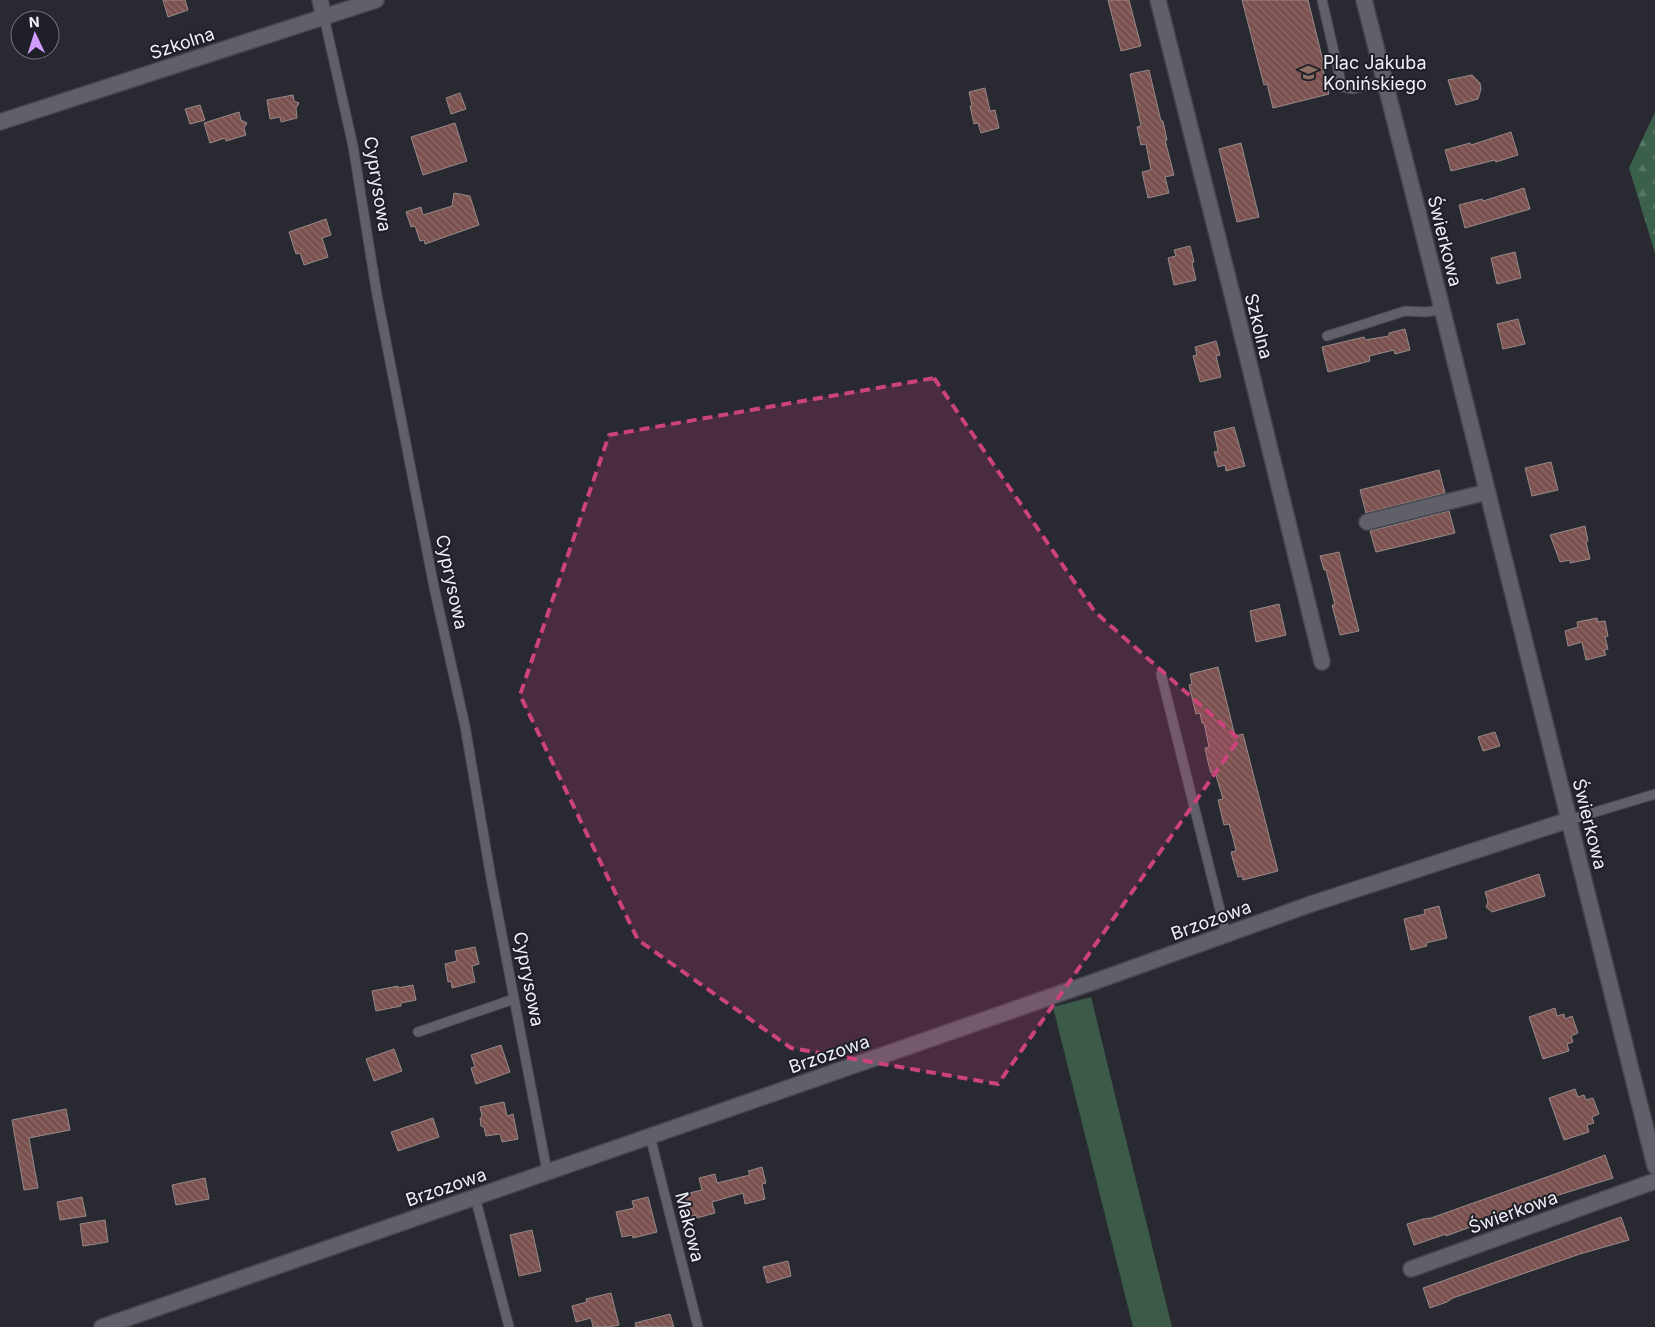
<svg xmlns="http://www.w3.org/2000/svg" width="1655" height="1327" font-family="Inter,sans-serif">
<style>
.green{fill:#3b5a48}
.forest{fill:url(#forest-firs)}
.building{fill:url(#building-back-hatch);stroke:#978a89}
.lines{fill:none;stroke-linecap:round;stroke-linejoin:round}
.lane-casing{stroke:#47484e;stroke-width:11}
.street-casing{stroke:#47484e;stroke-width:18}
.lane{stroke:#60606a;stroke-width:9}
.street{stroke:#60606a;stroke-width:15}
.marked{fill:#cb437a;fill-opacity:0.2;stroke:#cb437a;stroke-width:4;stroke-dasharray:10 6;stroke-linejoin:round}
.labels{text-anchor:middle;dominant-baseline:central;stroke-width:4;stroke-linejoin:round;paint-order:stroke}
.street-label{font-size:18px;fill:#f0f1f6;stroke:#1f1f28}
.poi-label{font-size:18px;fill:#f0f1f6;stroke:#1f1f28;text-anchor:start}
</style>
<defs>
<pattern id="forest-firs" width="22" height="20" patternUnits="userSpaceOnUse" patternTransform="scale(1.25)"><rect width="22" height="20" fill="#3a604a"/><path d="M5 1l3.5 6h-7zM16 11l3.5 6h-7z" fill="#577765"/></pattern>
<pattern id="building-back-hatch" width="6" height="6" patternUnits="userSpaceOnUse" patternTransform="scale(1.25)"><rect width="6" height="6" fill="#7a514f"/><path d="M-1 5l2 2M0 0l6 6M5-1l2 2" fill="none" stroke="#8d6a69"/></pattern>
</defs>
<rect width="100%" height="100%" fill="#292931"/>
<path class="green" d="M1091,997L1172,1327H1133L1053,1007Z"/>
<path class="forest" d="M1655,112V253L1629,168Z"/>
<path class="building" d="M163,0H185L188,10L168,17Z
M1108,0H1129L1141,46L1121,51Z
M1242,0H1308L1325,69L1323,70L1329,94L1273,108L1267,84L1264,85Z
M1149,70L1161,121H1163L1167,140H1165L1174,175L1165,177L1169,193L1148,198L1142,172L1151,170L1146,144L1141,145L1137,127L1141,126L1130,74Z
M1472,75L1480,83L1481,89L1478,99L1456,105L1448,80Z
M985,88L990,111L995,110L999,128L981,133L978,123L974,124L970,106H972L969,92Z
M460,93L466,109L451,114L446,98Z
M293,95L294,101L299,103L296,108L297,118L281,122L280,117L270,119L267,100Z
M200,105L205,120L190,124L185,109Z
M239,112L241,120L247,123L244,128L246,135L226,141L225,138L210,143L204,123Z
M455,123L467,161L423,175L411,137Z
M1511,132L1518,155L1496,162L1495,160L1451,171L1445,150L1470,143L1471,145Z
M1241,143L1259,217L1237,222L1219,149Z
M1524,188L1530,209L1465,228L1459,205L1482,199L1483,201Z
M454,193L470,196L479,225L425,244L424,240L420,241L415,226L411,227L406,212L421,207L423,215L452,206Z
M326,219L331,235L322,238L328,257L304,265L300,253L296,254L289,232Z
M1190,246L1194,262L1192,263L1196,280L1174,285L1168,258L1176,256L1174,250Z
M1515,252L1521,278L1497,284L1491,258Z
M1518,319L1525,344L1503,349L1497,324Z
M1405,329L1410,350L1395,354L1394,350L1369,356L1370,361L1328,372L1322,347L1364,337L1365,340L1389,336V333Z
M1216,341L1220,355L1216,356L1221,377L1200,382L1193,356L1197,355L1195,347Z
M1234,427L1245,466L1226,471L1225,465L1218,467L1214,452L1218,451L1214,432Z
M1551,462L1558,490L1532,496L1525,468Z
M1439,470L1445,493L1366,513L1360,490Z
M1449,511L1455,533L1376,552L1370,531Z
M1585,526L1588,541L1586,542L1590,559L1570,563V560L1560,562L1550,535Z
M1339,552L1359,631L1340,635L1332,605H1335L1326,570H1324L1320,556Z
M1279,604L1286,635L1256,642L1250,611Z
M1597,618L1598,622L1605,621L1608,636L1605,637L1608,649L1604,650L1606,655L1586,660L1582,642L1568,646L1565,631L1578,627L1577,622Z
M1218,667L1235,736L1243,734L1278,871L1243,880L1242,876L1238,877L1233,860L1231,852L1236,851L1233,838L1229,824L1224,825L1218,800L1223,799L1215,772L1211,773L1208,762L1205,748L1209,747L1204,723H1202L1200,713L1196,714L1189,685L1192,684L1190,674Z
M1495,732L1500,746L1483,751L1478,737Z
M1539,874L1545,896L1492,912L1486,907L1488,902L1485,892Z
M1439,906L1447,938L1426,943L1427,946L1411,950L1404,919L1425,914L1424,910Z
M475,947L479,964L472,966L475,982L452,988L451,981L448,982L445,964L457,961L455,951Z
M413,985L416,1000L401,1003V1006L376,1011L372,991L398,986V988Z
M1555,1008L1557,1016L1564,1014L1565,1019L1572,1016L1578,1033L1571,1036L1573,1042L1567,1044L1569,1051L1543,1059L1529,1017Z
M501,1045L510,1072L476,1084L471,1068L475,1067L471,1055Z
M394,1049L402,1071L374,1081L366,1059Z
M1575,1089L1578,1097L1584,1095L1586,1100L1593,1098L1599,1114L1592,1117L1594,1123L1587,1125L1589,1132L1564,1140L1549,1098Z
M504,1102L507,1116L513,1114L518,1139L502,1142L500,1134L486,1136L484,1127L481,1126L480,1118L482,1116L480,1107Z
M66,1109L70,1130L29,1138L38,1188L24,1190L12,1120Z
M433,1118L439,1137L398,1151L391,1132Z
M1605,1155L1613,1178L1549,1198L1446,1236V1234L1414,1245L1407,1224L1423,1219L1431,1218L1558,1173Z
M762,1167L766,1183L762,1184L765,1199L745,1204L743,1193L712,1202L715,1213L697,1218L696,1215L689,1217L685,1194L702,1190L699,1178L715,1174L717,1183L750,1175L748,1171Z
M205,1178L209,1199L176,1205L172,1185Z
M82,1197L86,1216L60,1220L57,1202Z
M648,1197L657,1232L633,1238L632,1235L622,1237L616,1212L634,1208L632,1201Z
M1621,1217L1629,1240L1580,1254L1453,1298L1447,1302L1430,1308L1423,1288Z
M105,1220L108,1242L83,1246L80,1224Z
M532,1230L541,1271L519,1276L510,1235Z
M788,1261L791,1276L767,1283L763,1267Z
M611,1293L619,1325L609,1327H593L591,1318L576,1322L572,1306L587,1302L586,1299Z
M670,1314L674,1327H636L635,1323Z"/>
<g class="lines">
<defs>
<path id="lane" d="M1322,0L1342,87L1353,89L1384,81
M324,17L353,146L377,295L434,587L465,726L491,878L547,1171
M1327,336L1405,311L1425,312L1442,310
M1161,674L1226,934
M1569,820L1655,794
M418,1032L514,999
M650,1136L698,1327
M475,1197L509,1327"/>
<path id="street" d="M320,0L324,17
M1158,0L1232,294L1322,662
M1364,0L1415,200L1655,1166
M0,122L376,0
M1367,522L1487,492
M1411,1269L1655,1181
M102,1327L1099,980L1311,904L1569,820"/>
</defs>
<use href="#lane" class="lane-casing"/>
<use href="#street" class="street-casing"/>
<use href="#lane" class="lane"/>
<use href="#street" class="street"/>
</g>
<path class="marked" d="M934,378L1095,612L1239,739L998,1084L791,1048L638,940L520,695L609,435Z"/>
<defs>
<symbol id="school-bare" viewBox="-9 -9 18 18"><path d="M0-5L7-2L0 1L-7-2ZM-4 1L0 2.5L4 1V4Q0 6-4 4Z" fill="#8d6e63" stroke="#1f1f28" stroke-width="2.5" paint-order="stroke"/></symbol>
</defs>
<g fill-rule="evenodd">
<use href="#school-bare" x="1296" y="60" width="25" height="25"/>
</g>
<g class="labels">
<g class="street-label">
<text transform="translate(182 43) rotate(-18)">Szkolna</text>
<text transform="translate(378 184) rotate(81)">Cyprysowa</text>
<text transform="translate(1445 241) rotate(76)">Świerkowa</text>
<text transform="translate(1259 326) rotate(76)">Szkolna</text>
<text transform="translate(452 582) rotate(78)">Cyprysowa</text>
<text transform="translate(1590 824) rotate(76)">Świerkowa</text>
<text transform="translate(1211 920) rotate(-20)">Brzozowa</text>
<text transform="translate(529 979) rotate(79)">Cyprysowa</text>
<text transform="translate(829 1054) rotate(-19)">Brzozowa</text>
<text transform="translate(446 1187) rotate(-19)">Brzozowa</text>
<text transform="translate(1513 1212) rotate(-20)">Świerkowa</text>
<text transform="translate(690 1227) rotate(76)">Makowa</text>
</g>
<g class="poi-label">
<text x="1323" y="62">Plac Jakuba<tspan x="1323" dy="21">Konińskiego</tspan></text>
</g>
</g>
<g transform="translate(35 35) rotate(356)"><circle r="24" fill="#1f1f28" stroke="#73737a"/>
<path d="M0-4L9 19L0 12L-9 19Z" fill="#d09dfe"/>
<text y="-8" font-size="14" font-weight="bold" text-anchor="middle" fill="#f0f1f6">N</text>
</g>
</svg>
